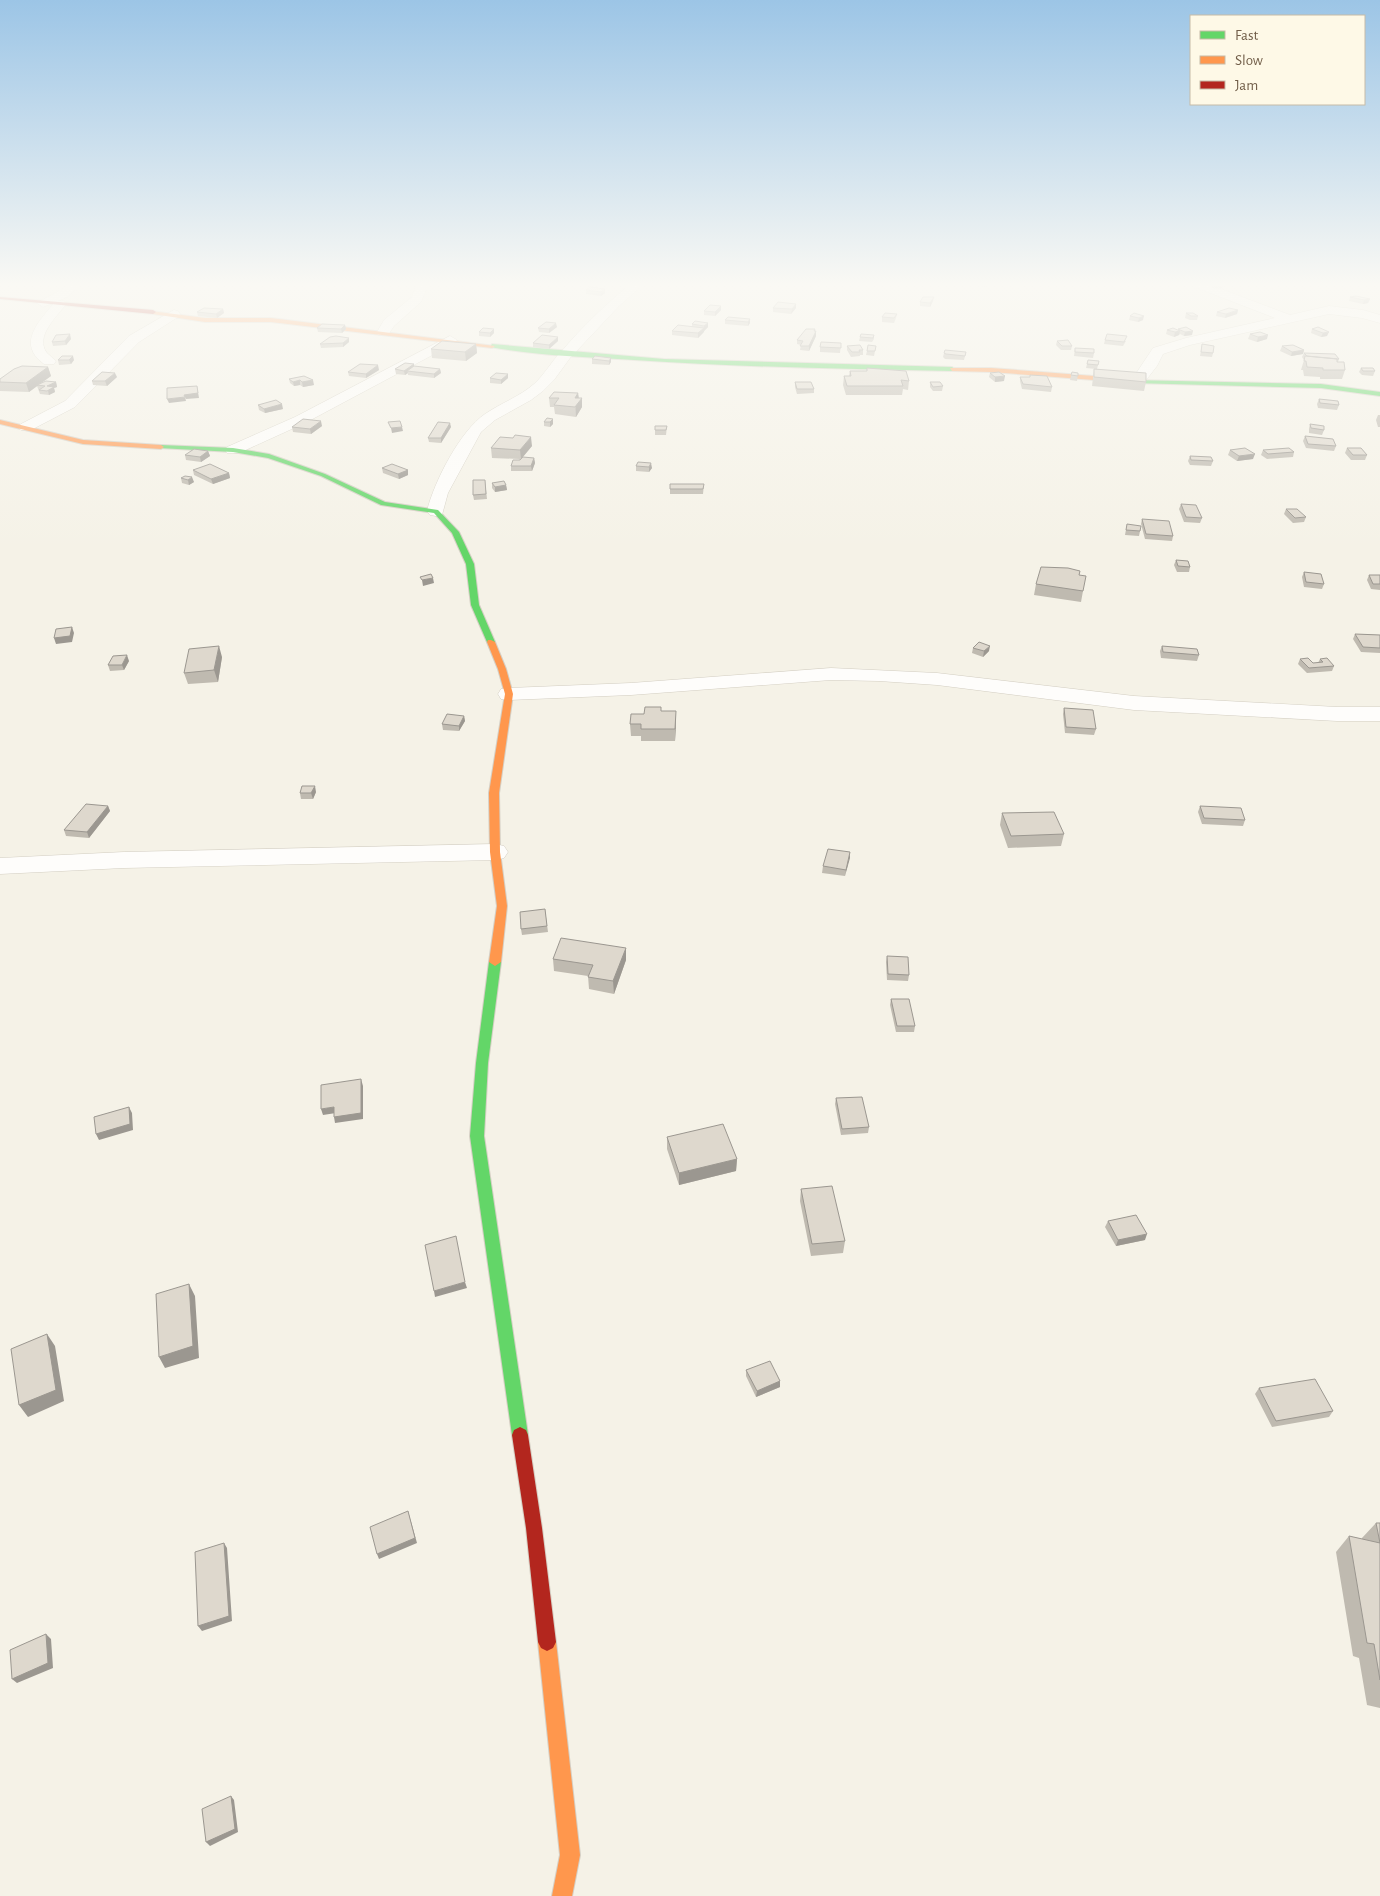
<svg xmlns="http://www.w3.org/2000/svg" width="1380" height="1896" font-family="'Alegreya Sans',sans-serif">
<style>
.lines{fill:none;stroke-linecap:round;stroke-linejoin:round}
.street-casing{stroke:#d3cec2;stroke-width:1}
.fast-casing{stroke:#d5cfc4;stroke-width:2}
.slow-casing{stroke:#d5cfc4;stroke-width:2}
.jam-casing{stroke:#d5cfc4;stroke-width:2}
.street{fill:#fefdfb;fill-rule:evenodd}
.fast{fill:#63d668;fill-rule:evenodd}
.slow{fill:#ff974d;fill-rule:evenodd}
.jam{fill:#b3261e;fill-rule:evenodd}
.wall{fill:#bfbab0}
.shaded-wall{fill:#9b9790}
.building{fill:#ded8cd;stroke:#9b9790}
</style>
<rect width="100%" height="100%" fill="#f5f2e7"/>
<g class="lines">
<defs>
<path id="street" d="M70,283H83L67,297L58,301H64L66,304C58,316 34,336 47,353C50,356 53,358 56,361L54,364H44C16,344 39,321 55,302L43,307L37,303L59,291Z
M417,283H429L421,302L394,326L388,335H378L377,332L384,320L412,297Z
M632,283H645L619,306L570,358L554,380L543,391L531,400L495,420L481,432L448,493L442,515L436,516L430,515L427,511C434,482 460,431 485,414C501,403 519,397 534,384C545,374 551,362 561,352C582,327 607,303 632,283Z
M1190,283H1205L1290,315L1329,306L1363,310L1380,315V323L1362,318L1329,314L1190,345L1163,354L1157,366L1143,384H1133L1131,381L1153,348L1186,338L1275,318L1192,286Z
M174,310L178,311L180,314L178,317L139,342L75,407L31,430H21L18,427L21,424L65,401L129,336Z
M450,336L457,340L455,343L305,423L239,453H227L225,450L227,447L295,417Z
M831,668L937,673L1134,696L1337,707H1380V721H1337L1134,710L937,685L879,681L831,680L631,695L509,700L501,699L498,694L501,689L509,688L631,683Z
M495,844L504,846L508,852L504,858L495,860L124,868L0,874V858L124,852Z"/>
<path id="fast" d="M492,344L664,359L952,367L955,369L952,371C846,369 740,367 634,360C586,357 537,356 490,347Z
M1131,380L1321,384L1380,392V396L1321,388L1133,383Z
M161,445L233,448L269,454L325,474L385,502L438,510L459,532L474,564L479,605L495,642L491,644L487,642L471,605L466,564L452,533L434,513L381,505L321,476L268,458L233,452L159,448V446Z
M495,958L501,962L488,1063L484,1136L528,1435L526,1440L520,1443L514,1440L512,1435L470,1136L476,1063L489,962Z"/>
<path id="slow" d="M151,311L205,318H271L495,346L492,348L271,322H205L153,314Z
M950,368H991L1133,379L1136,381L1133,383L991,372L952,371Z
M0,420L83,440L161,445L164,447L161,449L83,444L0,424Z
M488,640H491L495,642L506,669L513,694L499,793L500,852L507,906L501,962L495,966L489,962L497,906L490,852L489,793L505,694L498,669L487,642Z
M547,1633L553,1636L556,1642L580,1855L572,1896H552L560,1855L538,1642L541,1636Z"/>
<path id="jam" d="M0,297L153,310L156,312L153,314L0,299Z
M520,1427L526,1430L528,1435L542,1528L556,1642L553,1648L547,1651L541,1648L538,1642L526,1528L512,1435L514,1430Z"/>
</defs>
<use href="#street" class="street-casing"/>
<use href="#fast" class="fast-casing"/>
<use href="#slow" class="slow-casing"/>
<use href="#jam" class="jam-casing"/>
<use href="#street" class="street"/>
<use href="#fast" class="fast"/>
<use href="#slow" class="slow"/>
<use href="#jam" class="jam"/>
</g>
<path class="wall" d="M704,282H724L723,284Z
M980,282H987L985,287L979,286Z
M990,282H1003L1002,285Z
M1213,282H1232V286L1223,285L1222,289L1212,288Z
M605,289V293L601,296L586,294V290Z
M1350,297L1370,299L1368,303L1363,304L1349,301Z
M933,301L930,307L920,306V302Z
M796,304V308L791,314L773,312V308Z
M223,309L224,313L217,318L198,316L197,312Z
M721,310L715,316L704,315V311Z
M1238,310L1237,314L1225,318L1216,316L1217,312Z
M1134,313L1143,320L1138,322L1129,320L1130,316Z
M1186,313L1198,316L1197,320H1190L1185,318Z
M897,314L896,318L894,323L882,322V317Z
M750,319V323L748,326L725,324V320Z
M692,324L708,327L698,338L672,335V331L692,326Z
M345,325L346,329L342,333L318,332L317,328Z
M557,327L549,333L539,332L538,328Z
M1318,327L1327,336L1321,337L1311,333L1312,329Z
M494,329V333L490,337L479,336V332Z
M1178,329L1192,335L1184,336L1180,334L1179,335L1174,337L1166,334L1167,330H1178Z
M815,331H816V336L809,351L800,350L801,345L797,344V340Z
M1250,334L1267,339L1257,342L1248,339Z
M874,335V339L872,342L859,341L860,337Z
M71,339L66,345L53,346L52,342Z
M1105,340L1126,341L1123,346L1104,344Z
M558,341L549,349L533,347V343Z
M1057,341L1072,346L1071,350H1061L1056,345Z
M349,342L343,347L321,348L320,344Z
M841,343L840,353L820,352V347Z
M476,344L477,353L466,361L432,358L431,349Z
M1202,344L1213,353L1212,357L1200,356Z
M847,346L863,350V355H860V356L851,357L847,350Z
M876,346L874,356L866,355L867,351Z
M1282,346L1304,350L1303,354L1291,356L1280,351Z
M1075,348L1094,353L1093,358L1074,356Z
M966,352L964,360L945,359L943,357L944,353Z
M1304,353L1339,359L1338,362L1345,370L1342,379H1320V377L1304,376L1303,370H1301L1304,360L1302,357Z
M62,356L74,360L71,364L59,365L58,360Z
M611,358V362L609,365L592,364V359Z
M1088,360L1099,361L1097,369L1146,382L1144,391L1092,386L1094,369H1096L1086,368Z
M414,364V366L440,369L441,373L434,378L408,375V373L405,375L396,374L395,369Z
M48,367L51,376L41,383L56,382L57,387L54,388L55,392L49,395L40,394L37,386L29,392L0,391V379Z
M867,368L909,381L908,390L903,389L902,395H846L843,385L844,376H849L850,371H867Z
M1361,368L1375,371L1373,376L1362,375L1359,372Z
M379,370L366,378L349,376L348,372Z
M1072,372L1078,373L1077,381L1070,380Z
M990,373L1004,381L995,382L989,377Z
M1030,375L1052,387L1051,392L1022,389L1020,381V377H1030Z
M304,376L314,385L303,387L300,385L294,386L290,383L289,379Z
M117,377L107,386L93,385L92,381Z
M490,378H508L501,384L490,383Z
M795,382L814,389V393L797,394L795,387Z
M930,382L943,386L942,391H933L930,387Z
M578,393L579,398H582V407L576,417L555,414L554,407H550L549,398Z
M1319,399L1339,405L1337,410L1318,408L1317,404Z
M258,405L283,409L265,413L259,410Z
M1378,415H1380V427H1378L1376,420Z
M547,418L553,424L550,427L544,426V422Z
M1310,424L1324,430L1322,435L1309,433V429Z
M322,426L311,434L293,432L292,427Z
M667,426L666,435H655V430Z
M451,427L441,443L429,442L428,438Z
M1305,436L1336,446L1334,451L1306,448L1303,441Z
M532,446L523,457L534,458L535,463L532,471H511V466L520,459L492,458L491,448Z
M1347,448L1367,455L1365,460H1351L1345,453Z
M1230,450L1253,459L1237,461L1228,455Z
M1263,450L1294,452L1293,457L1267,459L1261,455Z
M208,451L210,456L201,462L186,460L185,455Z
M1190,456L1213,461L1211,466L1190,465L1188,461Z
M638,462L652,468L649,472L636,471V466Z
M382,468L408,470V475L399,479L383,473Z
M193,470L229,473L230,478L213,484L194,475Z
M185,476L194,482L189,485L182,483L181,478Z
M485,480L487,499L474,500L473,495Z
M492,483L506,485L507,490L495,492L492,488Z
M704,484L703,494H670V489Z
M1181,504L1202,518L1200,523L1184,522L1179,509Z
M1286,509L1306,517L1304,522L1293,523L1284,514Z
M1142,519L1173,536L1172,541L1145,539L1141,524Z
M1127,524L1140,531L1139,536L1125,535Z
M1176,560L1190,567L1189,572H1177L1174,565Z
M1304,572L1324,584L1322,589L1304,587L1302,577Z
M1079,575L1083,591L1081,602L1034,595L1036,584Z
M1369,575H1380V590L1371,589L1367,580Z
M1355,634L1380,635V653L1361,652L1353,639Z
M1162,646L1199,655L1197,661L1161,658L1160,651Z
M973,648L989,651L983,657L972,653Z
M222,657L218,682L188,684L184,673Z
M1300,659L1313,663H1318L1320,659L1334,666L1332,671L1307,673L1298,664Z
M129,661L124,670L110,671L108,665Z
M1064,708L1096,729L1094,735L1065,733L1063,714Z
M661,711L676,722L675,741H641V736H631L630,724L644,714Z
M464,716L465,721L459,731L443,730L442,724Z
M316,792L313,799H301L300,793Z
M108,806L110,811L89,838L66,836L64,830Z
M1200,806L1245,820L1243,826L1202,824L1198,812Z
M1002,813L1064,834L1061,846L1008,848L1000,825Z
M850,852L845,876L822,873L823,866Z
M545,909L548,932L522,935L521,929Z
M626,948V960L614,994L589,989L588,976L554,971L553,959Z
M887,956L909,975L908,981L887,980L886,962Z
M891,999L915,1026L914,1032H896L890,1005Z
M836,1098L869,1127L868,1133L841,1135L835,1104Z
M667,1137L737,1159L736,1171L679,1185L667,1149Z
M801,1189L845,1241L843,1253L811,1256L800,1201Z
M1108,1221L1145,1240L1116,1246L1105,1227Z
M746,1370L780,1381V1387L756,1397L746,1376Z
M1259,1388L1333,1411L1329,1417L1272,1427L1255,1394Z
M1376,1523H1380V1708L1367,1705L1359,1658L1353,1656L1336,1552L1349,1536L1362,1539V1538Z"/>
<path class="shaded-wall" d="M605,289V293L601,296V292Z
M934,297L933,301L930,307V303Z
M1370,299L1368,303L1363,304L1364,300Z
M796,304V308L791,314L792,309Z
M721,306V310L715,316V312Z
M223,309L224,313L217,318L216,314Z
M1238,310L1237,314L1225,318L1226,314Z
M1144,316L1143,320L1138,322L1139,318Z
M750,319V323L748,326V322Z
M556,323L557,327L549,333V329Z
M708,323V327L704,331V326Z
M345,325L346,329L342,333L341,329Z
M704,328V332L698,338V333Z
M494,329V333L490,337V333Z
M816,331V336L809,351V346Z
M1180,331L1179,335L1174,337L1175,332Z
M1193,331L1192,335L1184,336L1185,332Z
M1329,332L1327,336L1321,337L1323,333Z
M70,334L71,339L66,345L65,341Z
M1268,335L1267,339L1257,342L1258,337Z
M558,337V341L549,349V345Z
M349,338V342L343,347V343Z
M476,344L477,353L466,361L465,352Z
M1304,350L1303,354L1291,356L1292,352Z
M73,356L74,360L71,364L69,360Z
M611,358V362L609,365V361Z
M414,364V368L407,371L408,373L405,375L404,371Z
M378,365L379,370L366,378V374Z
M48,367L51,376L29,392L26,383Z
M440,369L441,373L434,378V374Z
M115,373L117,377L107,386L105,381Z
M508,374V378L501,384V380Z
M1005,376L1004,381L995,382V377Z
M300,380V385L294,386L293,382Z
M313,380L314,385L303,387L302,382Z
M56,382L57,387L54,388L55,392L49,395L47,386Z
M197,386L199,398L186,399L184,395Z
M578,393L579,402L582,398V407L576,417L575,398Z
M185,397L186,401L169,403L167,399Z
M282,404L283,409L265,413L264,409Z
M553,419V424L550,427V422Z
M321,421L322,426L311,434L310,429Z
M450,423L451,427L441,443V438Z
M402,427L403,431L392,433L391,428Z
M531,437L532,446L521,459L520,450Z
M208,451L210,456L201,462L200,457Z
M1255,454L1253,459L1237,461L1239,456Z
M534,458L535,463L532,471L531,466Z
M651,463L652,468L649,472V467Z
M408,470V475L399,479L398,474Z
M229,473L230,478L213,484L211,479Z
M192,477L194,482L189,485L188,480Z
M506,485L507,490L495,492V487Z
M433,578L434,583L423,586L422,580Z
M72,627L74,633L72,642L56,644L54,638Z
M219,646L222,657L218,682L214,670Z
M990,646L989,651L983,657L984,651Z
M127,655L129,661L124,670L122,665Z
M676,711V722L675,741V729Z
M464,716L465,721L459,731V726Z
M315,786L316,792L313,799L311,793Z
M108,806L110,811L89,838L87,832Z
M850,852V858L845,876L846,870Z
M626,948V960L614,994L613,981Z
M361,1079L363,1086V1119L335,1123L334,1117Z
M129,1107L132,1113L133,1130L99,1140L96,1134Z
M334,1107L336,1113L323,1115L321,1109Z
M737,1159L736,1171L679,1185V1173Z
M1147,1234L1145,1240L1116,1246L1118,1240Z
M465,1282L467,1288L435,1297L434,1291Z
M189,1284L195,1296L199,1358L165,1368L159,1357Z
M47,1334L55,1346L64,1401L28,1417L19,1405Z
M780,1381V1387L756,1397L757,1391Z
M408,1511L417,1543L379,1559L377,1554Z
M224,1543L227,1548L232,1621L202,1631L198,1626Z
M46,1634L51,1639L53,1668L17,1683L12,1679Z
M231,1796L234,1800L238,1832L210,1846L206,1842Z"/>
<path class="building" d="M1213,282H1222L1223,285L1214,284Z
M590,287L605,289L601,292L586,290Z
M1356,296L1370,299L1364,300L1350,297Z
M923,297H934L930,303L920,302Z
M778,302L796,304L792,309L773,308Z
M710,305L721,306L715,312L704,311Z
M204,308L223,309L216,314L197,312Z
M1229,308L1238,310L1226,314L1217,312Z
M885,313L897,314L894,318L882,317Z
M1134,313L1144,316L1139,318L1130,316Z
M1186,313H1193L1198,316H1191Z
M728,317L750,319L748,322L725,320Z
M695,321L708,323L704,326L692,324Z
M546,322L556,323L549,329L538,328Z
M322,324L345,325L341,329L317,328Z
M678,325L704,328L698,333L672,331Z
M1186,327L1193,331L1185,332L1178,329Z
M1318,327L1329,332L1323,333L1312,329Z
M483,328L494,329L490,333L479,332Z
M1173,328L1180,331L1175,332L1167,330Z
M806,329H815L814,331H816L809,346H800L803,341L797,340Z
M1260,332L1268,335L1258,337L1250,334Z
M70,334L65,341L52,342L56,335Z
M861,334L874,335L873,338L860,337Z
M1107,334L1127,336L1124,342L1105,340Z
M542,335L558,337L549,345L533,343Z
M336,336L349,338L343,343L320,344L330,337Z
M1068,340L1072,346H1062L1057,341Z
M442,341L476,344L465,352L431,349Z
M821,342L841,343V348L820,347Z
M1202,344L1214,346L1213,353L1201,352Z
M860,345L863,350H859L860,352H852L847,346Z
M868,345L876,346L875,351H867Z
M1293,345L1304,350L1292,352L1282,346Z
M1075,348L1094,349V353L1075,352Z
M945,350L966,352L965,356L946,354L944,353Z
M1304,353L1335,354L1339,359L1307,356Z
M62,356H73L69,360H58Z
M595,356L611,358L609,361L592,359Z
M1305,356L1337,359V362H1344L1345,370H1323V368L1307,367L1306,361H1304Z
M1088,360L1099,361L1098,365L1087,364Z
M405,363L414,364L404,371L395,369Z
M360,364L378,365L366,374L348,372Z
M22,366L48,367L26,383L0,382V379L14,369Z
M414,366L440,369L434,374L407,371Z
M867,368L906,371L909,381L901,380L903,386H847L844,376H851L850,371H867Z
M1361,368H1373L1375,371H1363Z
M1094,369L1146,373V382L1094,377Z
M102,372L115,373L105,381H92Z
M999,372L1005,376L995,377L990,373Z
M1072,372L1078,373V376L1071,375Z
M496,373L508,374L501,380L490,378Z
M1030,375L1047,376L1052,387L1023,384L1020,377H1030Z
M304,376L313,380L302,382L300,380L293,382L289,379Z
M46,381L56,382L47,386L54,387L47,391L39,390L45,386L37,385Z
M795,382H811L814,389H797Z
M930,382H940L943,386L933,387Z
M197,386L198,393L184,395L185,397L167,399V388Z
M554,392L578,393L575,398H582L575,407L554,405L559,398H549Z
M1319,399L1338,401L1339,405L1320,403Z
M276,400L282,404L264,409L258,405Z
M547,418L553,419L550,422H544Z
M303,419L321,421L310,429L292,427Z
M400,421L402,427L391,428L388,422Z
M438,422L450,423L441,438H428Z
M1310,424L1324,426V430L1311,428Z
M655,426H667L666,430H655Z
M515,435L531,437L520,450L491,448L500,437L513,438Z
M1305,436L1333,439L1336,446L1308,444Z
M1245,448L1255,454L1239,456L1230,450Z
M1289,448L1294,452L1268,454L1263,450Z
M1347,448H1361L1367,455H1353Z
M194,449L208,451L200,457L185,455Z
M1190,456L1211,457L1213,461L1191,460Z
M523,457L534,458L531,466H511L513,460H520Z
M638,462L651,463L649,467L636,466Z
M210,464L229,473L211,479L193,470Z
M392,464L408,470L398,474L382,468Z
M185,476L192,477L188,480L181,478Z
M473,480H485L486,494L473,495Z
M504,481L506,485L495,487L492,483Z
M670,484H704L703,489H670Z
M1181,504L1196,505L1202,518L1186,517Z
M1286,509H1297L1306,517L1295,518Z
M1142,519L1169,521L1173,536L1146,534Z
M1127,524L1141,526L1140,531L1126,530Z
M1176,560L1188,561L1190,567L1178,566Z
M1041,567L1068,568L1080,571L1079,575L1086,576L1083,591L1036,584Z
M1304,572L1321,574L1324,584L1306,582Z
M431,574L433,578L422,580L420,577Z
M1369,575H1380V584H1373Z
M72,627L70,636L54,638L56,629Z
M1355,634L1380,635V648L1363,647Z
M979,642L990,646L984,651L973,648Z
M219,646L214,670L184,673L189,649Z
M1162,646L1197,649L1199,655L1163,652Z
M127,655L122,665H108L113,656Z
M1308,658L1313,663L1323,662L1320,659L1327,658L1334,666L1309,668L1300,659Z
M645,707H661V711H676L675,729H641V724H630L631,714H644Z
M1064,708L1093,710L1096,729L1066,727Z
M447,714L464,716L459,726L442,724Z
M302,786H315L311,793H300Z
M86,804L108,806L87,832L64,830Z
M1200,806L1241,808L1245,820L1204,818Z
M1054,812L1064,834L1011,836L1002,813Z
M828,849L850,852L846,870L823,866Z
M545,909L547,926L521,929L520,912Z
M561,938L626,948L613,981L588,977L593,965L553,959Z
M887,956L908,957L909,975L888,974Z
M891,999H909L915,1026H897Z
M361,1079V1113L334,1117V1107L321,1109V1085Z
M862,1097L869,1127L842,1129L836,1098Z
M129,1107L130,1124L96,1134L94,1117Z
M723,1124L737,1159L679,1173L667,1137Z
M832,1186L845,1241L812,1244L801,1189Z
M1136,1215L1147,1234L1118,1240L1108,1221Z
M456,1236L465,1282L434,1291L425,1245Z
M189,1284L193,1346L159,1357L156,1294Z
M47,1334L56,1390L19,1405L11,1349Z
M770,1361L780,1381L757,1391L746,1370Z
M1315,1379L1333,1411L1276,1421L1259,1388Z
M408,1511L415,1538L377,1554L370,1527Z
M1376,1523H1380V1680L1374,1644L1367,1643L1349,1536L1380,1543Z
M224,1543L229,1616L198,1626L195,1552Z
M46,1634L48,1663L12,1679L10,1650Z
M231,1796L235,1829L206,1842L202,1809Z"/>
<linearGradient id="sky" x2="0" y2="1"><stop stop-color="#9cc5e6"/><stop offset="0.52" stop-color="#faf9f4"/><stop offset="1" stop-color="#faf9f4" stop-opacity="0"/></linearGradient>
<rect width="1380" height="548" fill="url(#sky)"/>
<rect x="1190" y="15" width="175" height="90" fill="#fef9e7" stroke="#c6bba8"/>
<rect x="1200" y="31" width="25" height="8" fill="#63d668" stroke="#c6bba8"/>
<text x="1235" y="40" font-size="15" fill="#715e49">Fast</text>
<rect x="1200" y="56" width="25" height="8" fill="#ff974d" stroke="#c6bba8"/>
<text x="1235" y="65" font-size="15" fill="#715e49">Slow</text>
<rect x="1200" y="81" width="25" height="8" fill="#b3261e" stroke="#c6bba8"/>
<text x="1235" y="90" font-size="15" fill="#715e49">Jam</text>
</svg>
